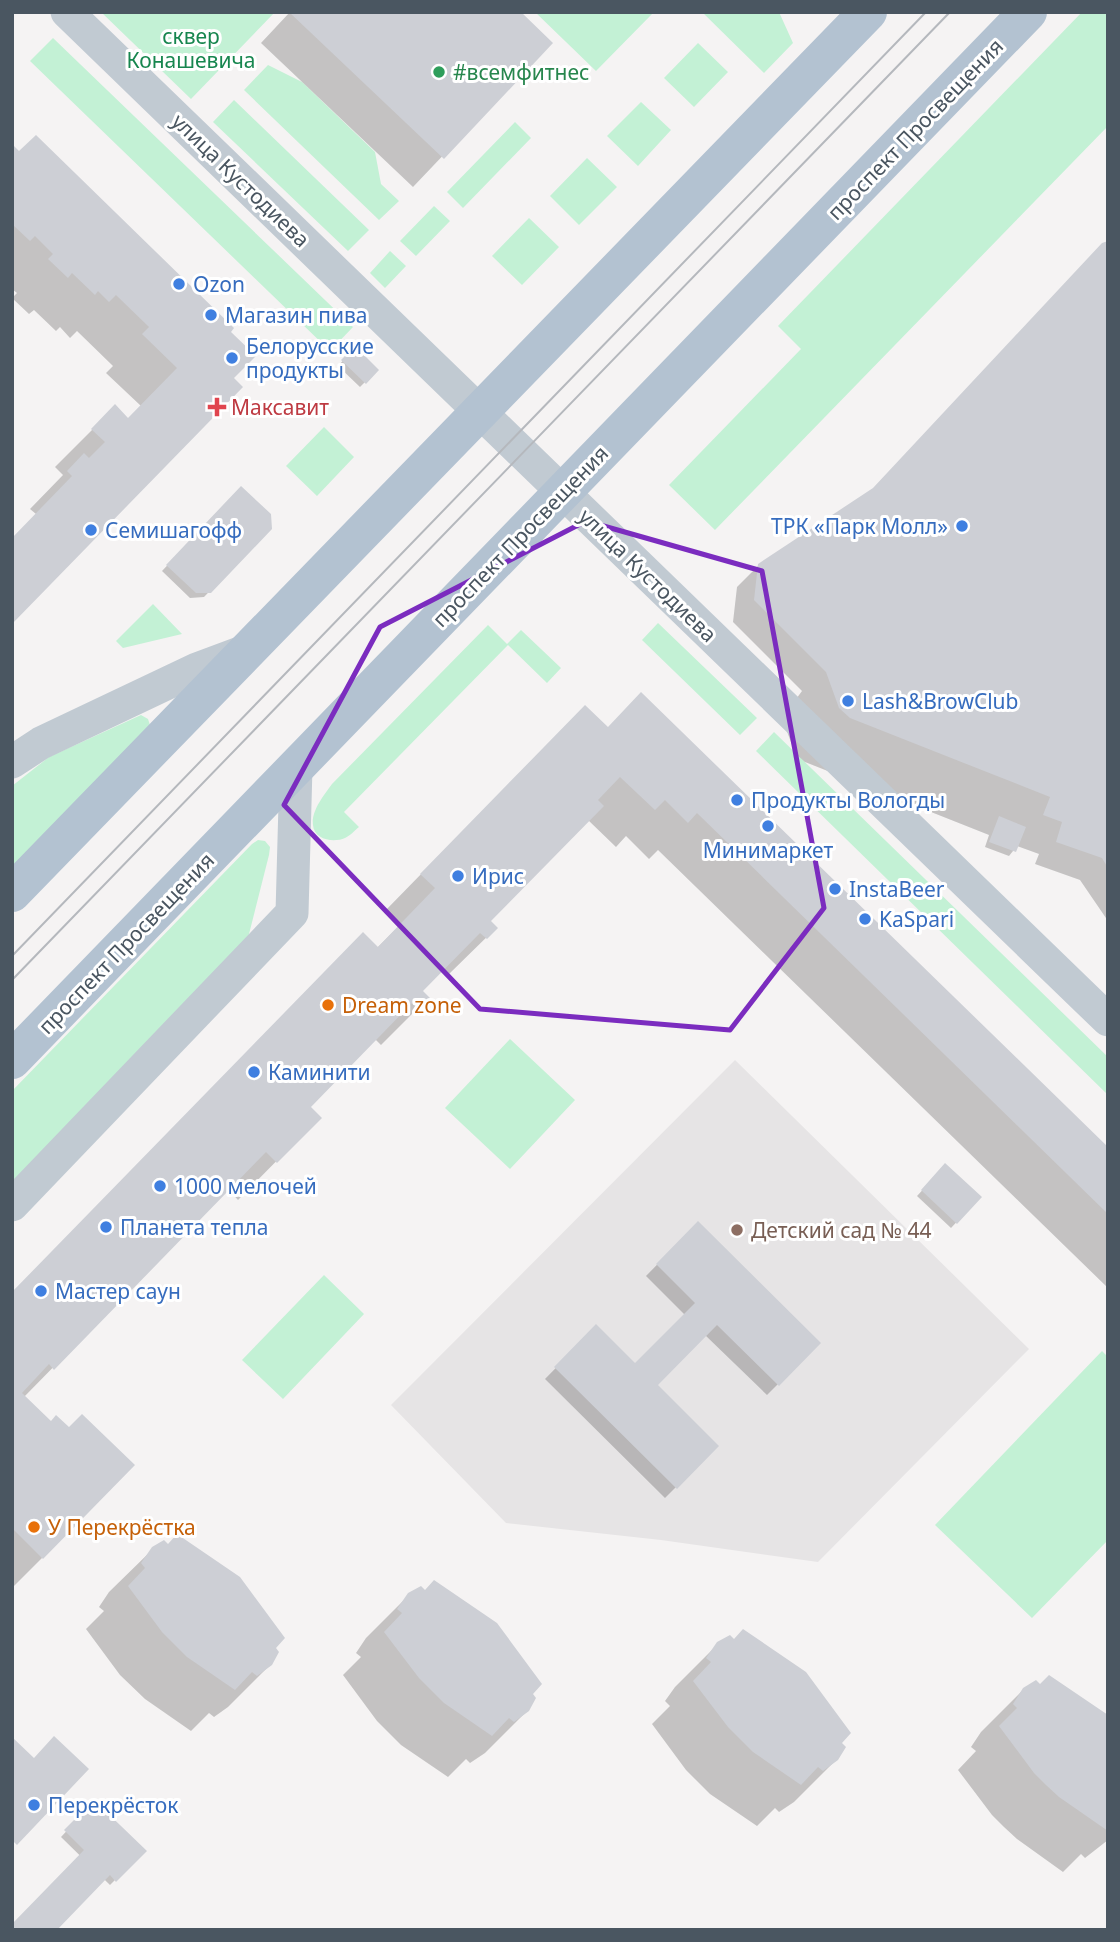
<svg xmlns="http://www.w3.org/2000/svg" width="1120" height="1942" font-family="'Noto Sans',sans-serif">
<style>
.education{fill:#e6e4e5}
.green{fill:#c3f1d5}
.shadow{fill:#0003}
.building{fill:#cdcfd5}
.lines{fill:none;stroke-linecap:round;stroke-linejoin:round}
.minor{stroke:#c1cad2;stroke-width:33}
.major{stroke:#b3c2d1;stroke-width:38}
.tram{stroke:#b5b8bd;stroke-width:2}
.marked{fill:none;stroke:#7b2cbf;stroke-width:5;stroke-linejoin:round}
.leisure-dot{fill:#2e9e5b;stroke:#fff;stroke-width:2.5}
.shop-dot{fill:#3f7fe0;stroke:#fff;stroke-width:2.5}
.health-dot{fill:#e0444e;stroke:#fff;stroke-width:2.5}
.food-dot{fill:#e8710a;stroke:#fff;stroke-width:2.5}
.education-dot{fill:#8d6e63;stroke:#fff;stroke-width:2.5}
.labels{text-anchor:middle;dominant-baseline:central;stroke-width:6;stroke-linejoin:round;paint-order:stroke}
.park-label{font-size:21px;fill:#17864f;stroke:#fff}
.leisure-label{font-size:21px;fill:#27864d;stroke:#fff;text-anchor:start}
.street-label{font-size:21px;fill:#4a5661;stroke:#fff}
.shop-label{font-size:21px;fill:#366cbe;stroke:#fff;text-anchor:start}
.health-label{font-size:21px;fill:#be3a42;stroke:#fff;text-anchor:start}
.food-label{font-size:21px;fill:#c56008;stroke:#fff;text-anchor:start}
.education-label{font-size:21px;fill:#785e54;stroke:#fff;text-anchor:start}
</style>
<rect width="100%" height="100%" fill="#f5f3f3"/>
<path class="education" d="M735,1060L1029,1349L818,1562L661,1540L506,1523L391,1405Z"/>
<path class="green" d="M101,12H275L191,99Z
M535,12H654L596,71Z
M702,12H779L793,43L764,73Z
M1082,12H1108V126L715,530L669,485L801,349L778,326Z
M53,38L353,327L330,351L30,61Z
M698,43L728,72L694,107L664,78Z
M268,65L302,82L375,152L381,184L399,201L379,220L244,90Z
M234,100L369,230L348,251L213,122Z
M641,102L671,130L638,166L607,136Z
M515,122L531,138L463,208L447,192Z
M587,158L617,187L579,225L550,196Z
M434,206L450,221L416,256L400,241Z
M529,218L559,247L522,285L492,256Z
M390,251L406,266L385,288L370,273Z
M324,427L354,457L317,496L286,466Z
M153,604L182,634L123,648L116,641Z
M658,623L757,718L740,735L642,640Z
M488,625L507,644L521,630L561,668L547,683L508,645L344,812L359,827C355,830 350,836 345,838C334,843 314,840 313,825C311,811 324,795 332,784Z
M141,715L148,719L150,725L12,871V786L49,757Z
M774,732L1108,1057V1095L756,751Z
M258,840L265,841L270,847L269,855L248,938L12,1183V1091L252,844Z
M510,1039L575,1100L510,1169L445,1108Z
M324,1275L364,1314L283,1399L242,1360Z
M1102,1351L1108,1357V1540L1032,1618L935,1525Z"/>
<path class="shadow" d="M290,12L550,43L413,187L261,43Z
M12,151L232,328L36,514L30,509L63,475L55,467L115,407L128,420L141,406L106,373L113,366L77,331L70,338L60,327L56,331L34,310L29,314L12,298L17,293L12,289Z
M1108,243V921L1080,880L1035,864L1039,854L1017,846L1009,856L985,847L989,835L805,762L795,753L782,718L802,691L733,622L737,587L759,565L870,492Z
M355,348L377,370L360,387L338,366Z
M241,488L270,529L204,597L190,598L162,571Z
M607,729L1108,1149V1288L658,850L649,859L626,836L616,847L588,820L489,921L496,928L448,975L442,970L421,991L428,998L381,1045L375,1039L308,1107L319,1118L238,1200L228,1189L24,1397L42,1558L12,1588V1293L377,948L398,927L384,912L547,745Z
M945,1166L979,1198L951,1228L917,1196Z
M698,1223L819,1343L767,1395L705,1335L655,1385L717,1446L665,1498L545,1379L596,1327L635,1365L685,1315L646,1276Z
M153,1549L271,1664L228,1707L214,1717L209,1713L191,1731L145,1699L120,1675L86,1629L104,1611L99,1607L109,1592Z
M409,1595L528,1710L485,1753L470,1763L466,1759L448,1777L401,1745L377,1721L343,1675L361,1657L356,1653L366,1638Z
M718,1644L839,1743L837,1759L794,1802L779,1812L775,1808L757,1826L710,1794L686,1770L652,1724L670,1706L665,1701L675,1687Z
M1024,1689L1108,1717V1840L1085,1858L1081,1854L1063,1872L1017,1839L1004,1827L992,1815L958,1770L976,1751L971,1747L981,1732Z
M94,1802L144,1851L110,1885L61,1837Z"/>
<path class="building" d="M289,12H521L553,43L444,159Z
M36,135L234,328L231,332L256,356L234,378L243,387L12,624V538L72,476L67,471L84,453L89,458L105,442L91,429L115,404L128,418L177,368L142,334L149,327L116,295L109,302L98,291L95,295L72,273L68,278L48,259L53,254L35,236L30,241L12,224L14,217L12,215V148L14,146L19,151Z
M1108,241V868L1102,858L1056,842L1062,822L1043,815L1050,797L850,718L839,708L826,672L754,600L758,564L873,488L1102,243Z
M355,346L379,370L366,384L341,360Z
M241,486L271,514L272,529L211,593H196L166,565Z
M641,692L1108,1147V1214L697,813L688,823L665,800L655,810L620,777L598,800L604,806L491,921L498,928L487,939L480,933L423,991L430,998L419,1008L413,1002L311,1107L322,1118L277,1163L266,1152L54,1370L49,1364L22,1393L51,1421L56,1415L69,1427L82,1414L135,1465L43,1559L12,1528V1292L363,932L378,947L435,888L420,874L585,705L608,727Z
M999,816L1026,827L1016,852L989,842Z
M945,1163L982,1197L957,1224L921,1190Z
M698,1221L821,1343L779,1386L717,1325L658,1385L719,1446L677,1489L554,1367L596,1324L635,1363L695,1303L656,1264Z
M177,1534L240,1577L285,1638L276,1648L279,1652L272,1665L257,1676L252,1672L235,1690L187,1657L162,1632L128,1586L145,1568L141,1563L152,1547L164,1540L168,1544Z
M434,1580L497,1623L542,1684L533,1694L536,1698L529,1711L514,1722L509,1718L492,1736L444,1703L419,1678L384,1632L402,1613L397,1609L408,1593L421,1586L425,1590Z
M743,1629L806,1672L851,1733L842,1743L846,1747L838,1760L823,1771L818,1767L801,1785L753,1752L728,1727L693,1681L711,1662L706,1658L717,1642L730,1635L734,1639Z
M1049,1675L1108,1715V1831L1059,1797L1046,1785L1034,1773L999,1726L1017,1708L1013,1704L1023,1688L1036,1680L1040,1684Z
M54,1736L89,1769L17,1845L12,1840V1737L34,1758Z
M94,1800L147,1851L116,1882L110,1875L57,1930H12V1924L84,1850L64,1830Z"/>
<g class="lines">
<path class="minor" d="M67,12L1108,1020
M12,762L41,743L197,669L248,650
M12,1205L292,913L296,767"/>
<path class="major" d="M12,893L868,12
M12,1060L1028,12"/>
<path class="tram" d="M12,956L926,12
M12,980L950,12"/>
</g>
<path class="marked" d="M586,521L762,571L824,908L730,1030L480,1009L284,805L380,627Z"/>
<circle class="leisure-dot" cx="439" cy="72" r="7"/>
<g class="shop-dot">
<circle cx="179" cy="284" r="7"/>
<circle cx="211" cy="315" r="7"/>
<circle cx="232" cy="358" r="7"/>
<circle cx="962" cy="526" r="7"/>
<circle cx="91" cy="530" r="7"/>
<circle cx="848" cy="701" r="7"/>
<circle cx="737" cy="800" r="7"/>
<circle cx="768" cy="826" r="7"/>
<circle cx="458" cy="876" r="7"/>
<circle cx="835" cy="889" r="7"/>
<circle cx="865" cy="919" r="7"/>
<circle cx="254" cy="1072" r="7"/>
<circle cx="160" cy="1186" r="7"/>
<circle cx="106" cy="1227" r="7"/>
<circle cx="41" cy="1291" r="7"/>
<circle cx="34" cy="1805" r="7"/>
</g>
<path class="health-dot" d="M213.5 396.5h7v7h7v7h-7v7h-7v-7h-7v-7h7z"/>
<g class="food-dot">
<circle cx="328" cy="1005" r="7"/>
<circle cx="34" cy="1527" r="7"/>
</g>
<circle class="education-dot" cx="737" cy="1230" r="7"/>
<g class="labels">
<g class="park-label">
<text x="191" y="36">сквер<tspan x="191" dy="24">Конашевича</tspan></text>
</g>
<g class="leisure-label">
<text x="453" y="72">#всемфитнес</text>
</g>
<g class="street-label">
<text transform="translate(915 129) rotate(-46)">проспект Просвещения</text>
<text transform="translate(241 180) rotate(44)">улица Кустодиева</text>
<text transform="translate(520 536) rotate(-46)">проспект Просвещения</text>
<text transform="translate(648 575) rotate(44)">улица Кустодиева</text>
<text transform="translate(126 943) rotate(-46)">проспект Просвещения</text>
</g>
<g class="shop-label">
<text x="193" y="284">Ozon</text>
<text x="225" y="315">Магазин пива</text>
<text x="246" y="346">Белорусские<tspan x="246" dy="24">продукты</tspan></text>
<text x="948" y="526" text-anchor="end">ТРК «Парк Молл»</text>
<text x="105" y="530">Семишагофф</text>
<text x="862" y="701">Lash&amp;BrowClub</text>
<text x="751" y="800">Продукты Вологды</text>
<text x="768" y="850" text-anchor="middle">Минимаркет</text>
<text x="472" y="876">Ирис</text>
<text x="849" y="889">InstaBeer</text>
<text x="879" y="919">KaSpari</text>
<text x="268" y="1072">Каминити</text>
<text x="174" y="1186">1000 мелочей</text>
<text x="120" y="1227">Планета тепла</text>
<text x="55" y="1291">Мастер саун</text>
<text x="48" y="1805">Перекрёсток</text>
</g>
<g class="health-label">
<text x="231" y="407">Максавит</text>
</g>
<g class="food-label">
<text x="342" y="1005">Dream zone</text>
<text x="48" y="1527">У Перекрёстка</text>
</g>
<g class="education-label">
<text x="751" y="1230">Детский сад № 44</text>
</g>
</g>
<rect width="1120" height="1942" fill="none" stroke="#4a5661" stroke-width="28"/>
</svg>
